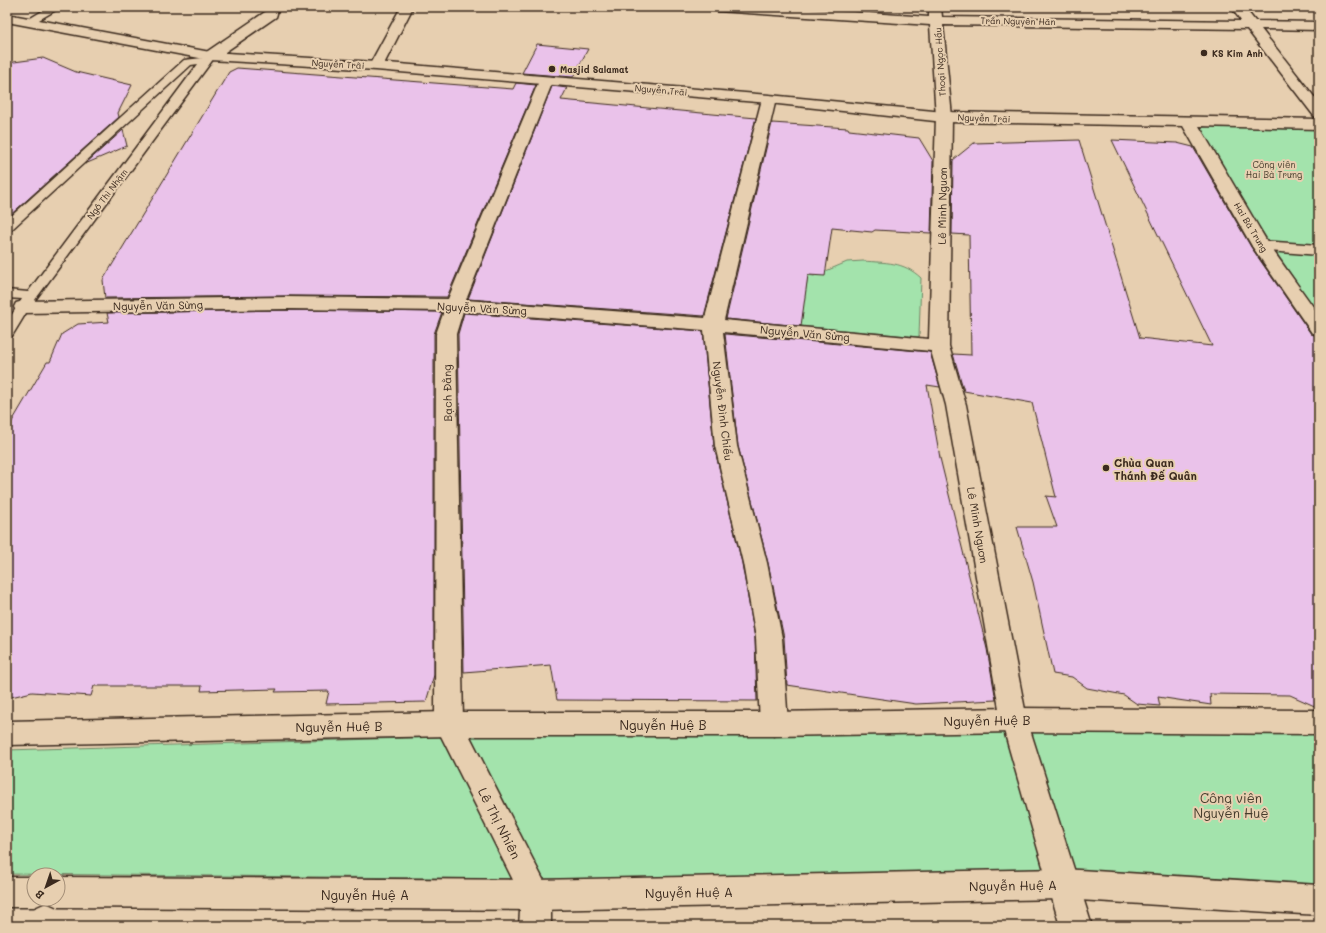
<svg xmlns="http://www.w3.org/2000/svg" width="1326" height="933" font-family="Mali,sans-serif">
<style>
.green{fill:#a3e3ac;stroke:#6f8665}
.building{fill:#eac2ea;stroke:#3b2a1e}
.lines{fill:none;stroke-linecap:round;stroke-linejoin:round}
.lane-casing{stroke:#3b2a1e;stroke-width:3}
.street-casing{stroke:#3b2a1e;stroke-width:3}
.secondary-casing{stroke:#3b2a1e;stroke-width:3}
.lane{fill:#e7cfb0;fill-rule:evenodd}
.street{fill:#e7cfb0;fill-rule:evenodd}
.secondary{fill:#e7cfb0;fill-rule:evenodd}
.poi-dot{fill:#3b2a1e;stroke:#e7cfb0;stroke-width:1.5}
.labels{text-anchor:middle;dominant-baseline:central;stroke-width:4;stroke-linejoin:round;paint-order:stroke}
.far-street-label{font-size:9px;fill:#3b2a1e;stroke:#e7cfb0}
.far-poi-label{font-size:9px;font-weight:bold;fill:#3b2a1e;stroke:#e7cfb0;text-anchor:start}
.far-park-label{font-size:9px;fill:#453c2c;stroke:#e7cfb0}
.street-label{font-size:11px;fill:#3b2a1e;stroke:#e7cfb0}
.poi-label{font-size:11px;font-weight:bold;fill:#3b2a1e;stroke:#e7cfb0;text-anchor:start}
.near-street-label{font-size:13px;fill:#3b2a1e;stroke:#e7cfb0}
.near-park-label{font-size:13px;fill:#453c2c;stroke:#e7cfb0}
</style>
<rect width="100%" height="100%" fill="#e7cfb0"/>
<filter id="ink" filterUnits="userSpaceOnUse"><feTurbulence type="fractalNoise" baseFrequency=".025" numOctaves="2"/><feDisplacementMap in="SourceGraphic" scale="8" xChannelSelector="R" yChannelSelector="G"/><feConvolveMatrix kernelMatrix="1 2 1 2 8 2 1 2 1" color-interpolation-filters="sRGB"/></filter>
<g filter="url(#ink)">
<path class="green" d="M1188,121L1319,124V316Z
M863,261C886,263 903,261 921,278L919,337L800,326L808,275L814,276L847,262Z
M1014,720L1319,721V891L1063,884L7,874V750Z"/>
<path class="building" d="M537,44L588,49L573,77L522,73Z
M43,58L76,72L132,85L118,113L119,117L7,218V63Z
M237,68L513,89L516,83L536,85L447,297L287,296L105,298L103,280L229,72Z
M552,86L567,88L561,100L756,118L704,316L468,299Z
M772,123L848,128L849,130L919,138L933,161L931,233L875,230L872,232L832,228L825,276L808,275L801,326L726,319Z
M123,130L127,146L85,164Z
M1079,140L1140,338L1212,346L1112,140L1177,143L1193,147L1251,247L1311,334L1319,336V708L1290,695L1210,694L1211,705L1158,697L1160,706L1137,704L1124,695L1087,688L1072,677L1053,674L1033,582L1017,527H1057L1046,496L1056,497L1032,403L964,391L953,354L971,355L969,235L952,234L953,160L974,143Z
M287,310L442,312L434,334V675L426,702L326,704L329,691L275,692L277,689L201,691L202,686H94L91,696L32,692L7,698V430L47,362H50L62,334L78,324L109,322L107,313Z
M464,313L703,331L714,446L742,563L755,638L757,701L557,700L551,665L464,672L458,334Z
M725,334L930,352L940,387L927,385L940,458L987,649L996,700L916,704L787,685L784,638L768,563L738,446Z"/>
<g class="lines">
<defs>
<path id="lane" d="M49,7H61L32,24H26L24,22Z
M210,53L214,54L215,56L214,58L29,308L12,336L7,337V322L22,299L7,298V290L28,292L198,64L191,65L11,230L7,231V220L184,60L203,58L206,54Z"/>
<path id="street" d="M267,7H279L276,17L215,59H205L203,56L205,53L265,12Z
M401,7H413L383,66L381,69H371L369,66Z
M711,7H779L929,17V7H941L942,17L1241,21L1231,7H1244L1255,21L1319,22V30L1261,29L1319,103V118L1314,116L1247,29L943,25L952,117L949,346L966,405L1027,720L1092,926H1060L1001,720L946,405L931,351L723,332L737,446L767,563L782,638L788,724L784,732L774,736L764,732L760,724L756,638L743,563L715,446L704,330L463,311L456,334L463,723L551,895V926H519L521,896L435,724L436,334L444,311L287,309L23,313L16,311L14,307L16,303L23,301L287,297L448,299L539,81L541,78H551L553,81L466,300L705,318L762,99L764,96H774L776,99L724,320L929,339L936,117L930,25L717,11Z
M1261,241L1319,245V255L1255,250L1252,246L1255,242Z"/>
<path id="secondary" d="M7,14L210,52L376,62L769,95L944,112L1319,119V129L1199,126L1269,245L1319,315V335L1312,333L1252,246L1183,126L944,122L769,103L376,70L210,60L7,22Z
M1014,708L1319,710V734L1014,732L774,736H449L7,745V721L449,712H774Z
M1063,869L1319,885V915L1063,899L536,910L58,907L47,902L46,899L45,902L34,907H7V877H34V899H58V877L536,880Z"/>
</defs>
<use href="#lane" class="lane-casing"/>
<use href="#street" class="street-casing"/>
<use href="#secondary" class="secondary-casing"/>
<use href="#lane" class="lane"/>
<use href="#street" class="street"/>
<use href="#secondary" class="secondary"/>
</g>
</g>
<g class="poi-dot">
<circle cx="1204" cy="53" r="4"/>
<circle cx="552" cy="69" r="4"/>
<circle cx="1106" cy="468" r="4"/>
</g>
<g class="labels">
<g class="far-street-label">
<text transform="translate(1018 21) rotate(1)">Trần Nguyên Hãn</text>
<text transform="translate(940 62) rotate(-94)">Thoại Ngọc Hầu</text>
<text transform="translate(338 64) rotate(3)">Nguyễn Trãi</text>
<text transform="translate(661 90) rotate(5)">Nguyễn Trãi</text>
<text transform="translate(984 118) rotate(2)">Nguyễn Trãi</text>
<text transform="translate(107 194) rotate(-53)">Ngô Thì Nhậm</text>
<text transform="translate(1251 227) rotate(59)">Hai Bà Trưng</text>
</g>
<g class="far-poi-label">
<text x="1212" y="53">KS Kim Anh</text>
<text x="560" y="69">Masjid Salamat</text>
</g>
<g class="far-park-label">
<text x="1274" y="164">Công viên<tspan x="1274" dy="10">Hai Bà Trưng</tspan></text>
</g>
<g class="street-label">
<text transform="translate(942 206) rotate(-89)">Lê Minh Nguơn</text>
<text transform="translate(158 305) rotate(-1)">Nguyễn Văn Sừng</text>
<text transform="translate(482 308) rotate(3)">Nguyễn Văn Sừng</text>
<text transform="translate(805 333) rotate(5)">Nguyễn Văn Sừng</text>
<text transform="translate(447 393) rotate(-91)">Bạch Đằng</text>
<text transform="translate(723 411) rotate(83)">Nguyễn Đình Chiểu</text>
<text transform="translate(978 525) rotate(80)">Lê Minh Nguơn</text>
</g>
<g class="poi-label">
<text x="1114" y="462">Chùa Quan<tspan x="1114" dy="13">Thánh Đế Quân</tspan></text>
</g>
<g class="near-street-label">
<text transform="translate(987 720) rotate(-1)">Nguyễn Huệ B</text>
<text x="663" y="724">Nguyễn Huệ B</text>
<text transform="translate(339 726) rotate(-1)">Nguyễn Huệ B</text>
<text transform="translate(500 823) rotate(63)">Lê Thị Nhiên</text>
<text transform="translate(1013 885) rotate(-1)">Nguyễn Huệ A</text>
<text transform="translate(689 892) rotate(-1)">Nguyễn Huệ A</text>
<text x="365" y="894">Nguyễn Huệ A</text>
</g>
<g class="near-park-label">
<text x="1231" y="797">Công viên<tspan x="1231" dy="15">Nguyễn Huệ</tspan></text>
</g>
</g>
<rect width="1326" height="933" fill="none" stroke="#e7cfb0" stroke-width="24"/>
<rect x="12" y="12" width="1302" height="909" fill="none" stroke="#3b2a1e" stroke-width="1.5" filter="url(#ink)"/>
<g transform="translate(46 887) rotate(220)"><circle r="19" fill="#e7cfb0" stroke="#a28d76"/>
<path d="M0-3L7 15L0 10L-7 15Z" fill="#3b2a1e"/>
<text y="-6" font-size="11" font-weight="bold" text-anchor="middle" fill="#3b2a1e">B</text>
</g>
</svg>
